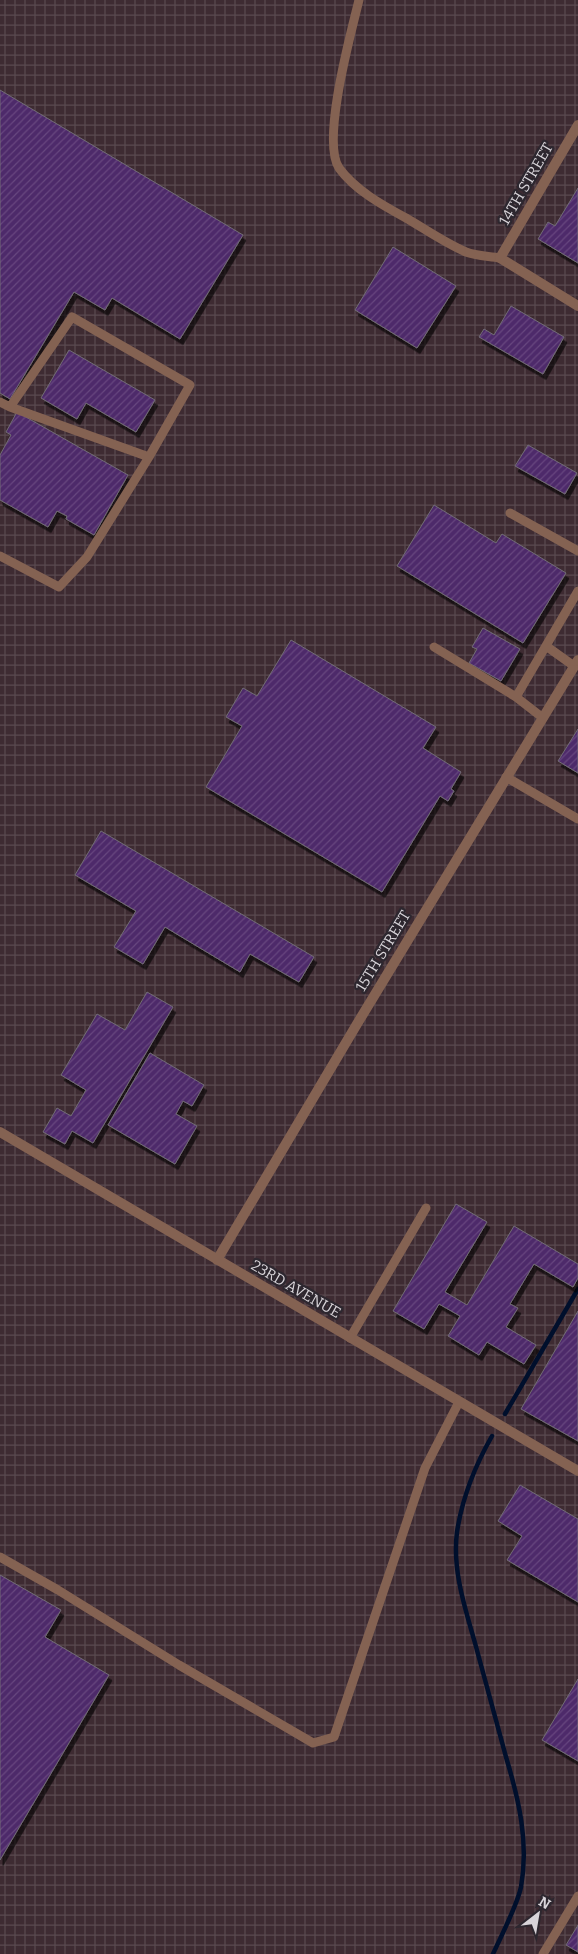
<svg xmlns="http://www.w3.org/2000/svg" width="578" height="1954" font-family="Bitter,serif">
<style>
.industrial{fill:url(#industrial-grid)}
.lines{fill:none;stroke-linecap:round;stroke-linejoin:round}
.stream{stroke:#000f2c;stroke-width:4.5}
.building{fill:url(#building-hatch);stroke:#716c75;filter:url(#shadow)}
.lane{stroke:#846252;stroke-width:9}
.street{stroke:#846252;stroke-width:10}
.labels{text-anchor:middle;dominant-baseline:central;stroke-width:4.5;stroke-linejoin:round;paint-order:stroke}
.street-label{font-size:15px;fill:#d8d4d9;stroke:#2d272f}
</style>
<defs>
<pattern id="industrial-grid" width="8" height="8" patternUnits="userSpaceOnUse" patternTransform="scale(1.25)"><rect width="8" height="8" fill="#3e2b32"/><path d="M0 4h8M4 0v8" fill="none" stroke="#59494f"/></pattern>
<pattern id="building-hatch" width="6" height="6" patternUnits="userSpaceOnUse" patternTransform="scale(1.25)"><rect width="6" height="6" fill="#4e296a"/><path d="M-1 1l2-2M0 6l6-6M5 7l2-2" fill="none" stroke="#67477f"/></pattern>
<filter id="shadow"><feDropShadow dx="3" dy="5.5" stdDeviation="0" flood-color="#0009"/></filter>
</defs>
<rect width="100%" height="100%" fill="#2d272f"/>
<path class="industrial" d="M0,0H578V1954H0Z"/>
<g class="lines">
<path class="stream" d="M505,1414L578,1289
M492,1436C476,1464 462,1499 457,1532C452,1569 465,1608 475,1643C485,1681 496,1719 506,1757C519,1800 529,1843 521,1887C517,1906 501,1936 493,1954"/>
</g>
<path class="building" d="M0,90L243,235L180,339L112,298L105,310L74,292L10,399L0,393Z
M578,188V263L538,239L548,222L555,226Z
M393,247L456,286L417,348L355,310Z
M511,306L564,337L543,374L479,337L484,329L494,335Z
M69,350L155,400L136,432L86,403L77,419L41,398Z
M17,412L128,475L94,535L66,519L67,516L57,511L48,527L0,500V455L11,435L6,432Z
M528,445L577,473L565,494L515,466Z
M434,505L496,543L502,534L566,573L523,643L397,566Z
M483,628L520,649L501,681L469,663L477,649L472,647Z
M291,640L436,727L423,748L461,772L451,789L454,791L448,801L440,796L382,892L206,787L242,726L226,717L243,688L257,696Z
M578,729V773L558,761Z
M101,831L314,957L299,982L250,954L240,972L165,927L143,964L114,947L136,911L75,875Z
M147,992L173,1007L93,1143L72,1131L65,1144L43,1132L57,1108L71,1116L86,1090L61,1075L97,1014L125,1030Z
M150,1053L204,1085L192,1106L183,1101L176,1114L197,1126L175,1164L108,1125Z
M456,1204L487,1222L445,1292L467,1305L514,1226L578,1264V1278L573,1287L534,1264L510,1304L518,1308L506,1327L536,1345L524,1364L487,1342L479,1355L448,1336L460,1316L439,1304L424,1329L393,1311Z
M578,1311V1441L521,1409Z
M520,1485L578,1519V1602L507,1560L522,1536L498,1521Z
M0,1575L61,1610L45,1637L109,1675L0,1860Z
M578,1679V1761L542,1740Z
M578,1925V1952L566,1945Z"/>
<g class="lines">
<path class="lane" d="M359,0C351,33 321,141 339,168C355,190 382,205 406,218C425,229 445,243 466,252C476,256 489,256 500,258
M0,402L10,407L72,317L190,385L149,457L87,557L59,587L0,556
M10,407L149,457
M510,513L578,551
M546,646L574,666
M434,647L516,697L543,718
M516,697L578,591
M506,777L578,819
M350,1338L426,1208
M0,1557L58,1590L179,1665L313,1743L334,1737L425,1468L459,1402
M543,1954L578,1896"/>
<path class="street" d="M578,125L500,258L578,306
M0,1132L578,1471
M217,1260L357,1024L578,660"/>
</g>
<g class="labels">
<g class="street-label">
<text transform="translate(526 184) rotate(-60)">14TH STREET</text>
<text transform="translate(383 951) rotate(-59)">15TH STREET</text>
<text transform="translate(296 1289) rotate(30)">23RD AVENUE</text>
</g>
</g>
<g transform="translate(538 1914) rotate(31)" stroke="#2d272f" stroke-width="4" paint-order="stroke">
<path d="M0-4L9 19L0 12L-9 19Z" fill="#d8d4d9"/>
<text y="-8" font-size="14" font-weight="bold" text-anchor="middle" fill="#d8d4d9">N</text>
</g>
</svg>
